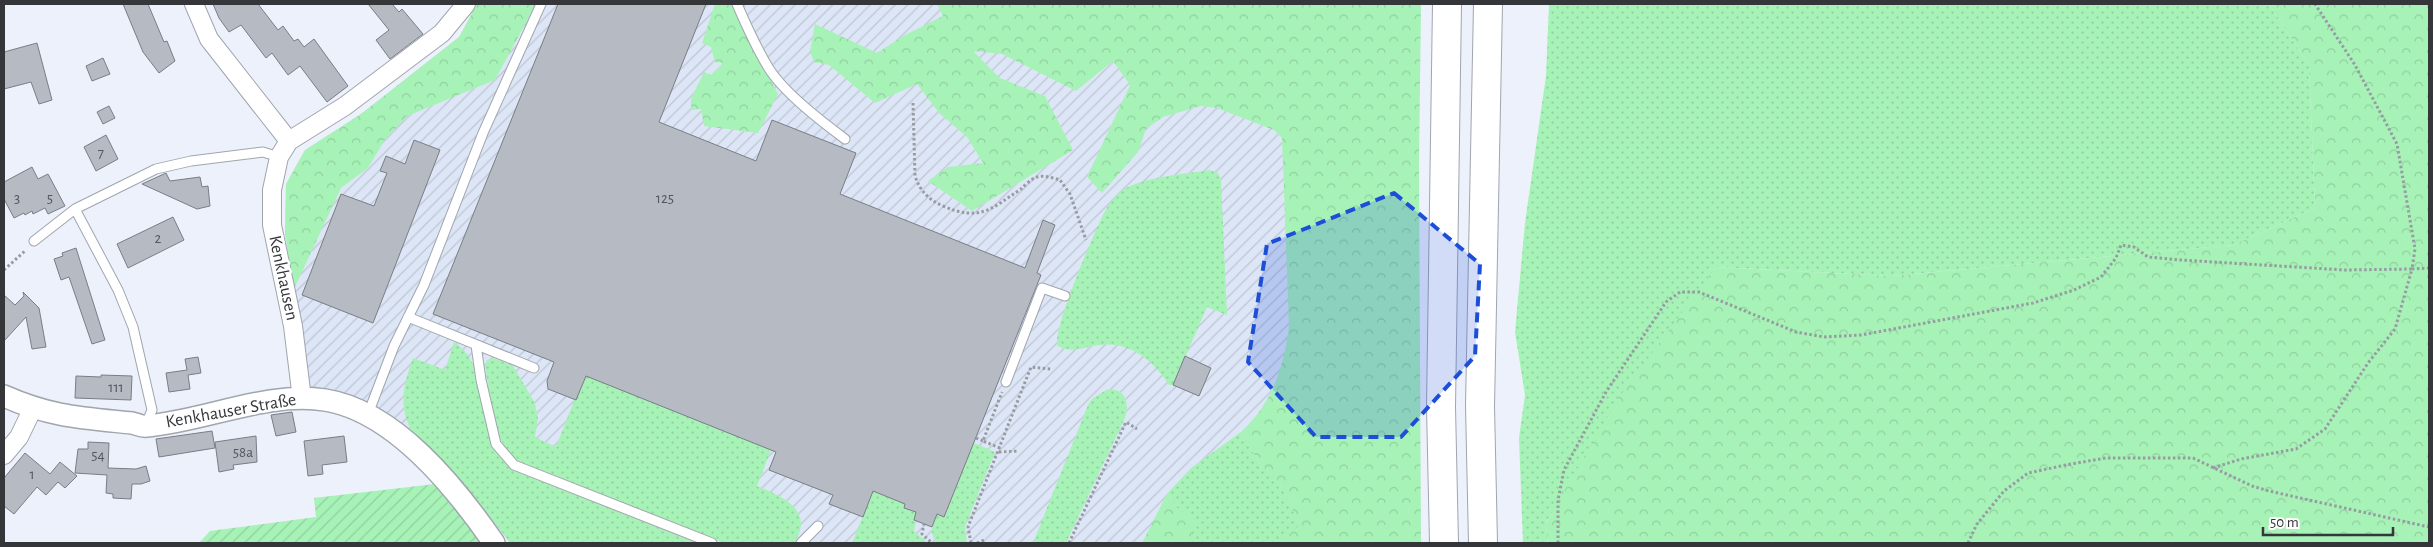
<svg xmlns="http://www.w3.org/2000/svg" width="2433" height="547" font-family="'Alegreya Sans',sans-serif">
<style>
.industrial{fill:url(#industrial-furrows)}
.grass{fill:url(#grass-dots)}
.forest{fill:url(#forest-crowns)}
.garden{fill:url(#garden-furrows)}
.building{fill:#b5bac3;stroke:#797d86}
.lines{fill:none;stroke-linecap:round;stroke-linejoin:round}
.service-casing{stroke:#a0a5ae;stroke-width:11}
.minor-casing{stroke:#a0a5ae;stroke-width:20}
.tertiary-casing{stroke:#a0a5ae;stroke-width:24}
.motorway-casing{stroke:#a0a5ae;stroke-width:30}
.path{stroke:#979ba2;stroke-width:3;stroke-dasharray:2.5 2.5;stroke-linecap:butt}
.service{stroke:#fff;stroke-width:9}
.minor{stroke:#fff;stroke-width:18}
.tertiary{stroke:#fff;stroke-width:21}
.motorway{stroke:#fff;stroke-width:28}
.marked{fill:#1d4ed8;fill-opacity:0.2;stroke:#1d4ed8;stroke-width:4;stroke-dasharray:10 6;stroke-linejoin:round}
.labels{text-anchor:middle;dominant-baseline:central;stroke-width:5;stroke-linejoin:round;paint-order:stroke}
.number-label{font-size:15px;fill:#54575c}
.street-label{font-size:18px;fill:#34363a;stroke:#fefefe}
</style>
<defs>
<pattern id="industrial-furrows" width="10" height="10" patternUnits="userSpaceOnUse" patternTransform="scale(1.25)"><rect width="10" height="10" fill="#dde6f6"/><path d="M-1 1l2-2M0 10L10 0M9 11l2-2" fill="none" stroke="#bec6d4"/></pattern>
<pattern id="grass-dots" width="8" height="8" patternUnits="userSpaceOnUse" patternTransform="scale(1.25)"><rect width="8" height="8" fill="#a7f2b7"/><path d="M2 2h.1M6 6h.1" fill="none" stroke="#90d09e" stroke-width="1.8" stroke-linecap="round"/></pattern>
<pattern id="forest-crowns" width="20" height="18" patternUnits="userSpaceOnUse" patternTransform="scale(1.25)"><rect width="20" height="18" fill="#a7f2b7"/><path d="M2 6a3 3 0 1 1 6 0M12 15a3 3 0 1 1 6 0" fill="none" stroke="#90d09e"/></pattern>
<pattern id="garden-furrows" width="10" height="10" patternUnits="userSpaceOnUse" patternTransform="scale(1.25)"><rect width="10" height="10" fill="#a7f2b7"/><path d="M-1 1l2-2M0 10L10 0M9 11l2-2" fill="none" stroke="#90d09e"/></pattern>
</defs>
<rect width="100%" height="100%" fill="#ecf1fb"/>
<path class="industrial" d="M486,4H1381L1405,543H510L472,494L411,430L349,396L326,390H309L285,234L286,184L305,150L361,114L459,37Z"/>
<path class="grass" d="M1549,4H2269L2309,65L2315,208L2233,245L1891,276L1716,267L1546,522L1548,543H1523L1519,438L1525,395L1515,332L1525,223L1546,76Z
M1210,170L1218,173L1221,179L1227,315L1207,307L1173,385H1169C1154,361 1130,341 1099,345C1085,347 1070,354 1058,346C1050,335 1095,230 1104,213C1108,205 1113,198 1120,192C1139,177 1186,174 1210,170Z
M454,342C492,366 474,425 500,457C507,466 518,471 528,476L697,543H510L472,494L411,430C398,405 404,383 413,358L445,370Z
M494,358L513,366L535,403L538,418L535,437L556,447L584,375L771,450L757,486C781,496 816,510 794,543H724L516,460C491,438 491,398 485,366L487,360Z
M1106,390C1125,387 1130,402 1125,418L1066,543H1033L1088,405L1092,399Z
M1241,432L1259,463L1281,486L1300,525L1280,543H1180L1178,509L1167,494L1191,468Z
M974,443L995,452L965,527L967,543H937C929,533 932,526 937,514L944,517Z
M873,491L906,503L904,508L917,512L914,519L916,520L914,531L928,543H852Z"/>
<path class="forest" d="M459,4H536L495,80L407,116L384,141L368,168L341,188L294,289L285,234L286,184L305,150L361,114L459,37L472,13Z
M715,4H732L778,94L758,133L704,126L701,109L691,110V99L704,72L711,75L723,63L715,62L711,47L702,43Z
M937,4H1421L1419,165L1421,543H1280L1300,525L1281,486L1259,463L1241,432C1272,404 1284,367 1289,326L1282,138L1274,130L1217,108L1201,106L1163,117L1146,129L1138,152L1102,193L1087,177L1130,85L1113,61L1076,91L1002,54L973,51L1000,78L1045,96L1073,150L972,211L928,181L948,167L983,163L967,137L939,113L917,84L875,103L829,65L814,62L810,51L815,24L877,53L903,36L943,16Z
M2269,4H2429V543H1548L1546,523L1617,400L1716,267L1891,276L2233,245L2315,208L2309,65Z
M1167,494L1178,509L1195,519L1190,542L1142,543Z"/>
<path class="garden" d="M435,484L482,543H199L210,531L316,517L314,498Z"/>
<path class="building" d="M123,4H148L164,42L167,41L175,61L159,73L143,52Z
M213,4H258L278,30L283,26L294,41L298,39L304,47L314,39L348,86L327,102L300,66L288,75L272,53L266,58L241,25L229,32L219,18Z
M368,4H392L399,12L402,9L423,34L390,59L376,40L389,30Z
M558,4H706L659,122L756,161L772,120L856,153L840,194L1025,268L1043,220L1055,225L1037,273L1041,275L944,517L937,514L932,527L914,520L916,512L904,508L905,504L873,491L863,517L829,504L833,495L769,470L776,452L586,376L576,400L548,389L547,381L554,362L433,314Z
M37,43L52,100L39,104L31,82L4,89V52Z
M103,58L110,74L92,81L86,66Z
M109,106L115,118L103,124L97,112Z
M106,135L118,159L96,171L84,147Z
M414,140L440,150L373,323L302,295L341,194L374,206L387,173L380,171L386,156L405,164Z
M32,167L38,179L48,174L65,206L48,214L45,208L33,214L32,211L25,215L24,213L14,218L4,199V182Z
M166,173L170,181L200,177L202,187L208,186L210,206L197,209L142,184Z
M173,217L184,240L128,268L117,244Z
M76,248L105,340L92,344L69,277L61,280L54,259L63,256L62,253Z
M23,292L39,308L46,347L32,349L26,317L4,341V295L15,305L24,296Z
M1185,356L1211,368L1199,396L1173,385Z
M198,357L201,373L188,375L190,389L169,392L166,373L187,370L185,359Z
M101,375L132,376L131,400L75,398L76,376L101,377Z
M292,412L296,432L276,436L271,415Z
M212,431L215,448L159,457L156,439Z
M256,436L257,462L233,465L234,469L219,472L215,442Z
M344,436L347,462L322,465L323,474L308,476L304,441Z
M88,442L109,443L108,468L136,469L146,466L150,481L141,484H132L131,499L113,498V494L106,493L107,475L75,473L78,449H88Z
M25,453L50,474L60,462L77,476L65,488L58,482L46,495L37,487L14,514L4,506V478Z"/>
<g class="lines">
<defs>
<path id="service" d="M737,4C746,25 756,47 768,67C783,92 821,121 845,139
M34,241L75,209
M408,317L534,368
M476,345L481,380L496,444L514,465L712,543
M1006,382L1042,288L1065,296
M368,414L394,346L424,285L483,133L541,4
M146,424L152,410L133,327L118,290L75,209L156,169L191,161L263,152L279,157
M801,543L818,526"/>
<path id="minor" d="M194,4L209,39L289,141
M302,399L293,326L272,225V190L279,157L289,141L345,106L442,33L466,4
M4,455L19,437L33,408"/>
<path id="tertiary" d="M4,396C51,417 83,418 132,423C137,424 142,427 147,426C205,421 267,391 325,400C395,411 456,488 494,543"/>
<path id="motorway" d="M1444,543L1441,407L1447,4
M1483,543L1480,406L1488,4"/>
</defs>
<use href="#service" class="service-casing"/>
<use href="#minor" class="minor-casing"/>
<use href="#tertiary" class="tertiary-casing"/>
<use href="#motorway" class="motorway-casing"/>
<path class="path" d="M913,103L915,176C920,191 929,200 943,206C980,222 991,209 1021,189C1025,185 1031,179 1037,177C1044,175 1053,178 1060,180L1070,194L1086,240
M4,270L26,250
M976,438L983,441
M1000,448L983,441L1002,392
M999,452L1019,451
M2213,468L2241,459L2296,449L2325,429L2368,363L2395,329L2412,269L2429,268
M924,523L922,534L932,543
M971,543L968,527L1031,367L1051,369
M977,543L984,540
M1069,543L1126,422L1137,429
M1558,543V500L1564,470L1606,392L1666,302L1680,292H1699L1796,332L1824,337L1861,335L2033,303L2074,290L2101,277L2116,258L2121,245L2134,247L2148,257L2181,260L2345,270L2412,269L2415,249L2397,144L2355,65L2315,4
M1968,543L1977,524L2004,491L2028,473L2071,464L2106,458H2193L2252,486L2269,491L2429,527"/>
<use href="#service" class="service"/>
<use href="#minor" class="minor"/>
<use href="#tertiary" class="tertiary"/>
<use href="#motorway" class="motorway"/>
</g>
<path class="marked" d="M1394,193L1480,264L1475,356L1401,437H1316L1248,362L1267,244Z"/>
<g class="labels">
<g class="number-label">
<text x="101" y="153">7</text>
<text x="17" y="198">3</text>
<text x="50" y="198">5</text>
<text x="665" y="198">125</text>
<text x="158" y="238">2</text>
<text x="116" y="387">111</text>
<text x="243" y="452">58a</text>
<text x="98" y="455">54</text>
<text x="32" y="474">1</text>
</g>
<g class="street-label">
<text transform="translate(283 278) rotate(78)">Kenkhausen</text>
<text transform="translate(231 411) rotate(-10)">Kenkhauser Straße</text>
</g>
</g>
<rect width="2433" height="547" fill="none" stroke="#34363a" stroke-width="10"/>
<path d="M2263 527v8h130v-8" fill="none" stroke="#34363a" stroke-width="2.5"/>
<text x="2270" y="527" font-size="15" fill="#34363a" stroke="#fefefe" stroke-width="4" paint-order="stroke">50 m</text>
</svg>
